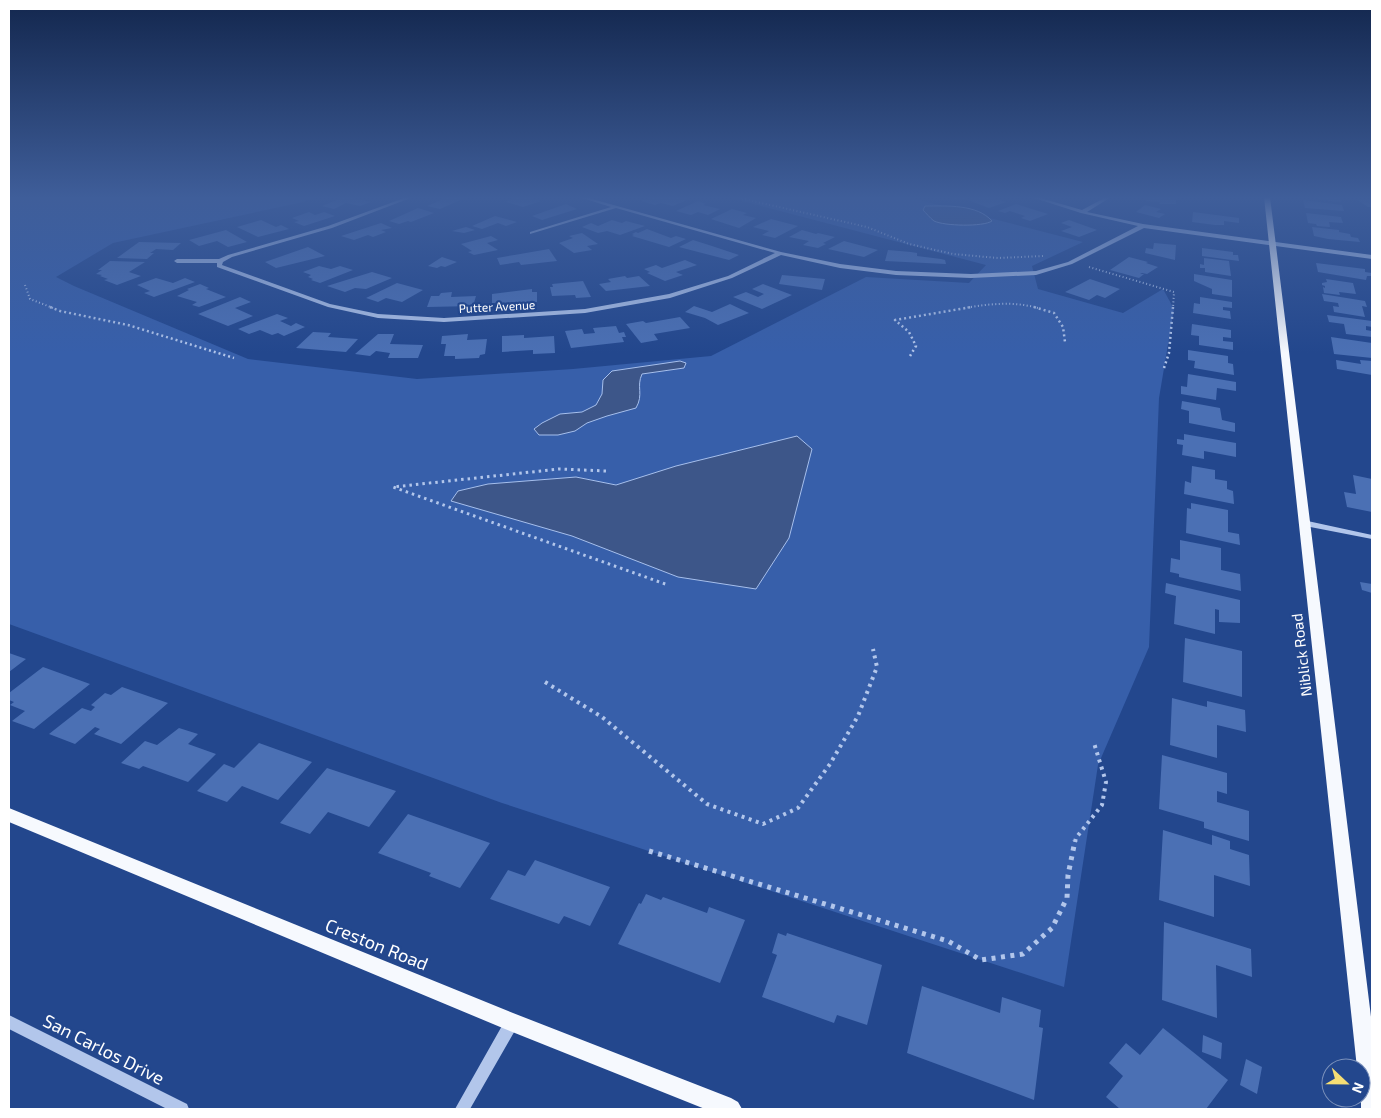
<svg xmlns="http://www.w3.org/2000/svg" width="1381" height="1118" font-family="'Exo 2',sans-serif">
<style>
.green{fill:#375faa}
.water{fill:#3d5689;stroke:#a6bfec}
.building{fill:#4b70b4}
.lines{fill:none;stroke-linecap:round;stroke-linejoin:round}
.path-far4{stroke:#b2c6eb;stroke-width:2;stroke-dasharray:1 2.5;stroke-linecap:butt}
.path-far3{stroke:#b2c6eb;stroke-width:2.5;stroke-dasharray:2 3;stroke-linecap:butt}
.path-far2{stroke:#b2c6eb;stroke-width:3;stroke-dasharray:2.5 4;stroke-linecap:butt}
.path-far1{stroke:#b2c6eb;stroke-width:4;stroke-dasharray:3 4.5;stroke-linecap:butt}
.path{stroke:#b2c6eb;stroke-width:5;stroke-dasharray:4 5.5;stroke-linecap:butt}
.minor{fill:#b2c6eb;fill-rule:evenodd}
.major{fill:#f6f9fe;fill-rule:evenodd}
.labels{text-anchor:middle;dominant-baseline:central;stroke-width:4.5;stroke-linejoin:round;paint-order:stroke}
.far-street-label{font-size:12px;fill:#fff;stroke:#23478d}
.street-label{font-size:15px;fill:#fff;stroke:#23478d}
.near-street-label{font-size:18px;fill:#fff;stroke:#23478d}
</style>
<rect width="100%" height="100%" fill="#23478d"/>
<path class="green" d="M9,197H317L303,202L113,243L56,277L74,286L248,359L417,379L573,369L711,356L866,277L969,283L986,265L727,197H908L1083,242L1032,266L1038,289L1123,313L1163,289L1174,309L1159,398L1149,647L1098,765L1064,987L502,803L9,624Z"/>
<path class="water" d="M925,206C947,206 977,204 992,221C983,227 944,226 934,221C930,218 926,213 923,210Z
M680,361L686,363L684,368L642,374C636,387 644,394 636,408L607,416L587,423L575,431L558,435H539L534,429L542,423L560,414L582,412L596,405L602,394L603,380L612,371Z
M797,436L812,449L789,538L756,589L678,577L572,536L451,501L458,491L488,484L576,477L616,485L676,466Z"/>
<path class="building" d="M344,197H348L371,202L360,206L346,203L334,209L322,206Z
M448,197H467L440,209L427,206Z
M516,197H526L541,201L523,207L506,202Z
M652,197H680L689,199L673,206L661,203L655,205L641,201Z
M954,197H991L987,198H993L1006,202L989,208L968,200L971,199L968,198L960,200L951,198Z
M1147,197L1176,198V204H1159L1160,202L1146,201Z
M1315,197H1340L1341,202L1321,200Z
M1356,199H1372V207H1368Z
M1303,200L1342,205L1344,211L1305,208Z
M698,201L706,204L703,205L720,209L708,215L698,212L691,215L676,211Z
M566,204L577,209L542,220L532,216Z
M1016,204L1048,214L1030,221L1021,218L1025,216L1010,211L1005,213L998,211Z
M1145,205L1161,209L1156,212L1165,214L1159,218L1136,212Z
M418,208L434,213L411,222L408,221L399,224L389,221Z
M732,209L747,213L743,215L756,218L739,228L711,219Z
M309,212L315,215L324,212L335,216L304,226L294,222L299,221L292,218Z
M1193,212L1239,218V223L1224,221V225H1215L1192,222Z
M1306,213L1341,217L1343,223L1329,222L1330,227L1317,226L1316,224L1308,223Z
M495,216L517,222L506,226L498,223L482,229L472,226Z
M771,219L798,226L775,238L762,235L769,231L753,227Z
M261,220L276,227L281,225L289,229L258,237L237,227Z
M612,220L622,223L626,221L645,226L620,235L607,231L598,233L582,227L591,223L598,226Z
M1069,220L1097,230L1079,237L1061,231L1072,227L1061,223Z
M381,223L392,228L381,230L386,232L373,237L368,235L354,240L341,236Z
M466,227L475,230L464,233L452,231Z
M1312,227L1339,230V232L1350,234L1351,237L1358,238L1360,242L1328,239L1314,236Z
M647,229L671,238L676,236L686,239L669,247L632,236L634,235L632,234L636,232L638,233Z
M226,230L247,242L228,247L217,241L199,246L189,240Z
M802,230L816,234L818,233L835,237L823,243L826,244L818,248L803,245L809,241L789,237Z
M582,233L598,244L587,246L592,250L574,253L559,243L573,238L569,236Z
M491,236L498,240L487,243L498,250L474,255L468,252L472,251L461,244Z
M693,240L712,246L739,255L729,260L679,247Z
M844,241L878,250L864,257L828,249Z
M139,242L181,243L173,250L156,249L150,253H154L147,259L117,258Z
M1154,243L1176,245L1175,260L1145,253L1146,248L1153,249Z
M308,247L325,256L276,268L265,262Z
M1202,248L1233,252V255H1238L1239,261L1202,256Z
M549,249L557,261L521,265L519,262L500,265L497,258Z
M888,250L911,252L917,253V256L941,259L945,260L946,264L885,261Z
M442,257L457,262L445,267L441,266L437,268L428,266Z
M1129,257L1148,262L1146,263L1158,267L1147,274L1142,273L1140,274H1144L1139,278L1110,270Z
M1204,258L1229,261L1231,276L1205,272V268H1200V264L1204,265Z
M685,260L697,265L676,272L683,275L665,281L647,273L650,272L644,269L656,265L662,268Z
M110,261L145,262L129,272L141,276L117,285L104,280L108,279L100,276L102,275L96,274L102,270H98Z
M1316,263L1365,269V272L1372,273V276H1367L1366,280L1318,272Z
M319,266L331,269L340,266L353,270L320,283L311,280L313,279L308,277L311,275L303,272Z
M372,272L392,278L366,289L355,288L345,292L327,286Z
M1194,274L1232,280V297L1212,294V289L1194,281Z
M782,275L825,279L822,290L779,284Z
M625,276L627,278L639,276L650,286L606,291L599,284L611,282L608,279Z
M156,278L173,283L185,278L195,282L154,297L144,293L150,291L137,285Z
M1090,279L1120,289L1105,298L1097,295L1089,300L1065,292Z
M1326,279L1353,283L1356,294L1339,292L1340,295L1324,293L1323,287L1325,288V286L1322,285V283L1327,282Z
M583,281L591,297L576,298L575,295L552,296L550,287H553L552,284Z
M397,283L423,290L402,302L386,298L378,302L366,298Z
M200,284L209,288L206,289L226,297L199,307L192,305L197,302L177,296L189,290L187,289Z
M763,284L792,295L762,309L733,297L746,292L758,297L764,294L752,289Z
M532,289V292H537V302L492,303V294Z
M452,292L451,297L476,296L473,306L427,307L431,296H439L441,293Z
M1322,294L1365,301L1367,307L1362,306L1365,317L1334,312L1333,306L1339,307L1338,303L1324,301Z
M240,297L251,302L235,308L253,316L228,326L198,314Z
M1200,297L1232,302V308L1223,307V310L1230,311L1231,319L1193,313L1194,303L1200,304Z
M730,304L749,313L718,325L705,318L685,312L694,306L712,312Z
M277,314L288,318L280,321L291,326L296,323L305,327L284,336L278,333L272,335L260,330L249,334L238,329Z
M1327,315L1372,321V327L1366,326V330L1372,331V337L1346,334L1344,324L1329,322Z
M680,317L690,328L654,334L658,340L641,343L626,324L643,321L646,323Z
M1192,324L1231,330V338L1223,337V341L1233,342V350L1199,345V336L1191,335Z
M616,326L619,333L624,332L626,337H622L624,342L571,348L565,331L582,329L584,334L595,333L593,328Z
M313,332L331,333L328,337L358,339L346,352L296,348Z
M378,334H394L390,344L423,345L418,358H388L390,353L376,351L370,356L355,354Z
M468,334L467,340L487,339L485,354L480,355L479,358L455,359V356H444L446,344H441L442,336Z
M524,335V338L554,336L555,353L533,354V350L502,352V336Z
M1331,337L1372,343V358L1334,354Z
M1188,350L1228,356V363L1233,364L1234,375L1194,368L1195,361L1188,360Z
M1336,360L1361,364L1360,360L1372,361V375L1337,369Z
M1188,374L1236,382V391L1217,388L1216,400L1181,394V386L1187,387Z
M1182,401L1220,408L1222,420L1235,423V432L1189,423V411L1181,409Z
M1184,434L1236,443V457L1204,451V459L1182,455L1183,445L1177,444V439L1184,440Z
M1192,466L1215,470V479L1227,481V489L1233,491L1234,504L1184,494L1185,481L1191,483Z
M1353,475L1372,479V512L1347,507L1344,492L1356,494Z
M1191,503L1228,510V532L1239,534L1240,545L1186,533L1187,508L1191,509Z
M1180,540L1221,548V570L1240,574L1241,591L1179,577V574L1170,572L1171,558L1180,560Z
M1360,582L1372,584V593L1362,590Z
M1166,583L1240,600V623L1219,622V610L1215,609V634L1174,624L1176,596L1165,593Z
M1185,638L1242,651V697L1183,682Z
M9,653L26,659L9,672Z
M43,667L90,684L34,729L12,721L25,711L10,705L14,702L9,700V693Z
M122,687L168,703L121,744L94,734L100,729L95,727L75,744L49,734L82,708L91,711L95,707L91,705L105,693L111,695Z
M1172,698L1207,707V701L1245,710L1246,732L1217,725V758L1170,745Z
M179,728L198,734L188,744L216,754L188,782L143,766L139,769L121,763L145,741L157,745Z
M259,743L312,762L278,800L242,786L227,802L197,791L224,764L234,768Z
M1162,755L1227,773V794L1217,791V802L1249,811V841L1204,828V822L1159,809Z
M327,768L396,791L369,827L328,812L310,834L280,823Z
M408,814L490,843L460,888L429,876L431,873L378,853Z
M1163,830L1212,845V835L1230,841V849L1249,855L1250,886L1214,875V917L1159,900Z
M535,860L610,887L590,926L564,916L559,924L490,899L508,870L525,876Z
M646,894L661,900L663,897L707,913L709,907L745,920L720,983L618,944L639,903L641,904Z
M1164,922L1251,949L1252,977L1216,965L1217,1018L1162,1000Z
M778,933L786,936L787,933L882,965L867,1025L837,1015L834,1023L762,997L777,955L772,953Z
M922,986L1000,1013L1002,997L1041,1010L1039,1027L1043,1028L1034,1100L907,1053Z
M1163,1028L1228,1080L1206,1109H1120L1106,1097L1123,1076L1109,1063L1126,1043L1140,1055Z
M1203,1035L1222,1043L1221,1059L1202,1052Z
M1246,1059L1262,1067L1257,1094L1240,1085Z"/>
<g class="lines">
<path class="path-far4" d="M735,197L867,227L909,244L953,254L998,258L1043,256
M1089,267L1174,292L1173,308
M25,285L30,299L53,308
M964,308C989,304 1013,301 1038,308"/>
<path class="path-far3" d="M50,307L60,311L128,325L234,358
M1034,307L1054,313L1063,327L1065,342
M910,356L916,346L909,332L895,320L972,307
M1164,368L1169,353L1173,307"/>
<path class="path-far2" d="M606,471L559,469L393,487L668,585"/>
<path class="path-far1" d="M545,682L602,717L707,804L763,824L798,808L830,764L858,716L877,667L873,649
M1075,842L1076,838L1102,805L1106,782L1094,743"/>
<path class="path" d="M649,851L948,941L981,960L1023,954L1052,928L1067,898L1068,875L1075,841"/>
<path class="minor" d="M407,197H413L332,228L232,257L223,262L222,265L330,304L378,314L444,318L585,309L669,294L728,276L775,253L616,208L530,234V232L611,207L579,197H585L781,252L840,264L896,271L971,274L1036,271L1068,262L1138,226L1081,213L1031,197H1037L1082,210L1106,197H1111L1087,212L1143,224L1372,255V259L1144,228L1072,264L1036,275L971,278L896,275L840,268L781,255L732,278L670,298L585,313L444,322L378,318L328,307L217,267V263H177L174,261L177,259H219L228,255L328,226Z
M1303,520L1372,535V539L1300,525L1299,523L1300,521Z
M9,1015L187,1104L189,1109H167L9,1029Z
M512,1015L517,1017L519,1022L517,1027L470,1109H455L507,1017Z"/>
<path class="major" d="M1264,197H1270L1372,1025V1109H1361V1068H1357Z
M9,808L513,1013L731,1098L738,1102L742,1109H705L505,1029L9,822Z"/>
</g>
<linearGradient id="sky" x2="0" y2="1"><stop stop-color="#13274e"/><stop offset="0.56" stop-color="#3f5e9a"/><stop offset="1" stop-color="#3f5e9a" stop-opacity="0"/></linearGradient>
<rect width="1381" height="353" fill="url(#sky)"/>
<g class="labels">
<g class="far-street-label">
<text transform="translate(497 306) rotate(-3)">Putter Avenue</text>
</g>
<g class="street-label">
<text transform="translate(1301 655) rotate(-97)">Niblick Road</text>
</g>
<g class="near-street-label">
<text transform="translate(377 944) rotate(22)">Creston Road</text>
<text transform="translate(104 1049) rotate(27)">San Carlos Drive</text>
</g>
</g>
<rect width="1381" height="1118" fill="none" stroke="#ffffff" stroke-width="20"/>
<g transform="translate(1346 1083) rotate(112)"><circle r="24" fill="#23478d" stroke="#7b91bb"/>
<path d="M0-4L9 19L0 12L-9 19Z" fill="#f6de74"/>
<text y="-8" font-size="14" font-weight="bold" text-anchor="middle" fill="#ffffff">N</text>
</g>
</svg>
